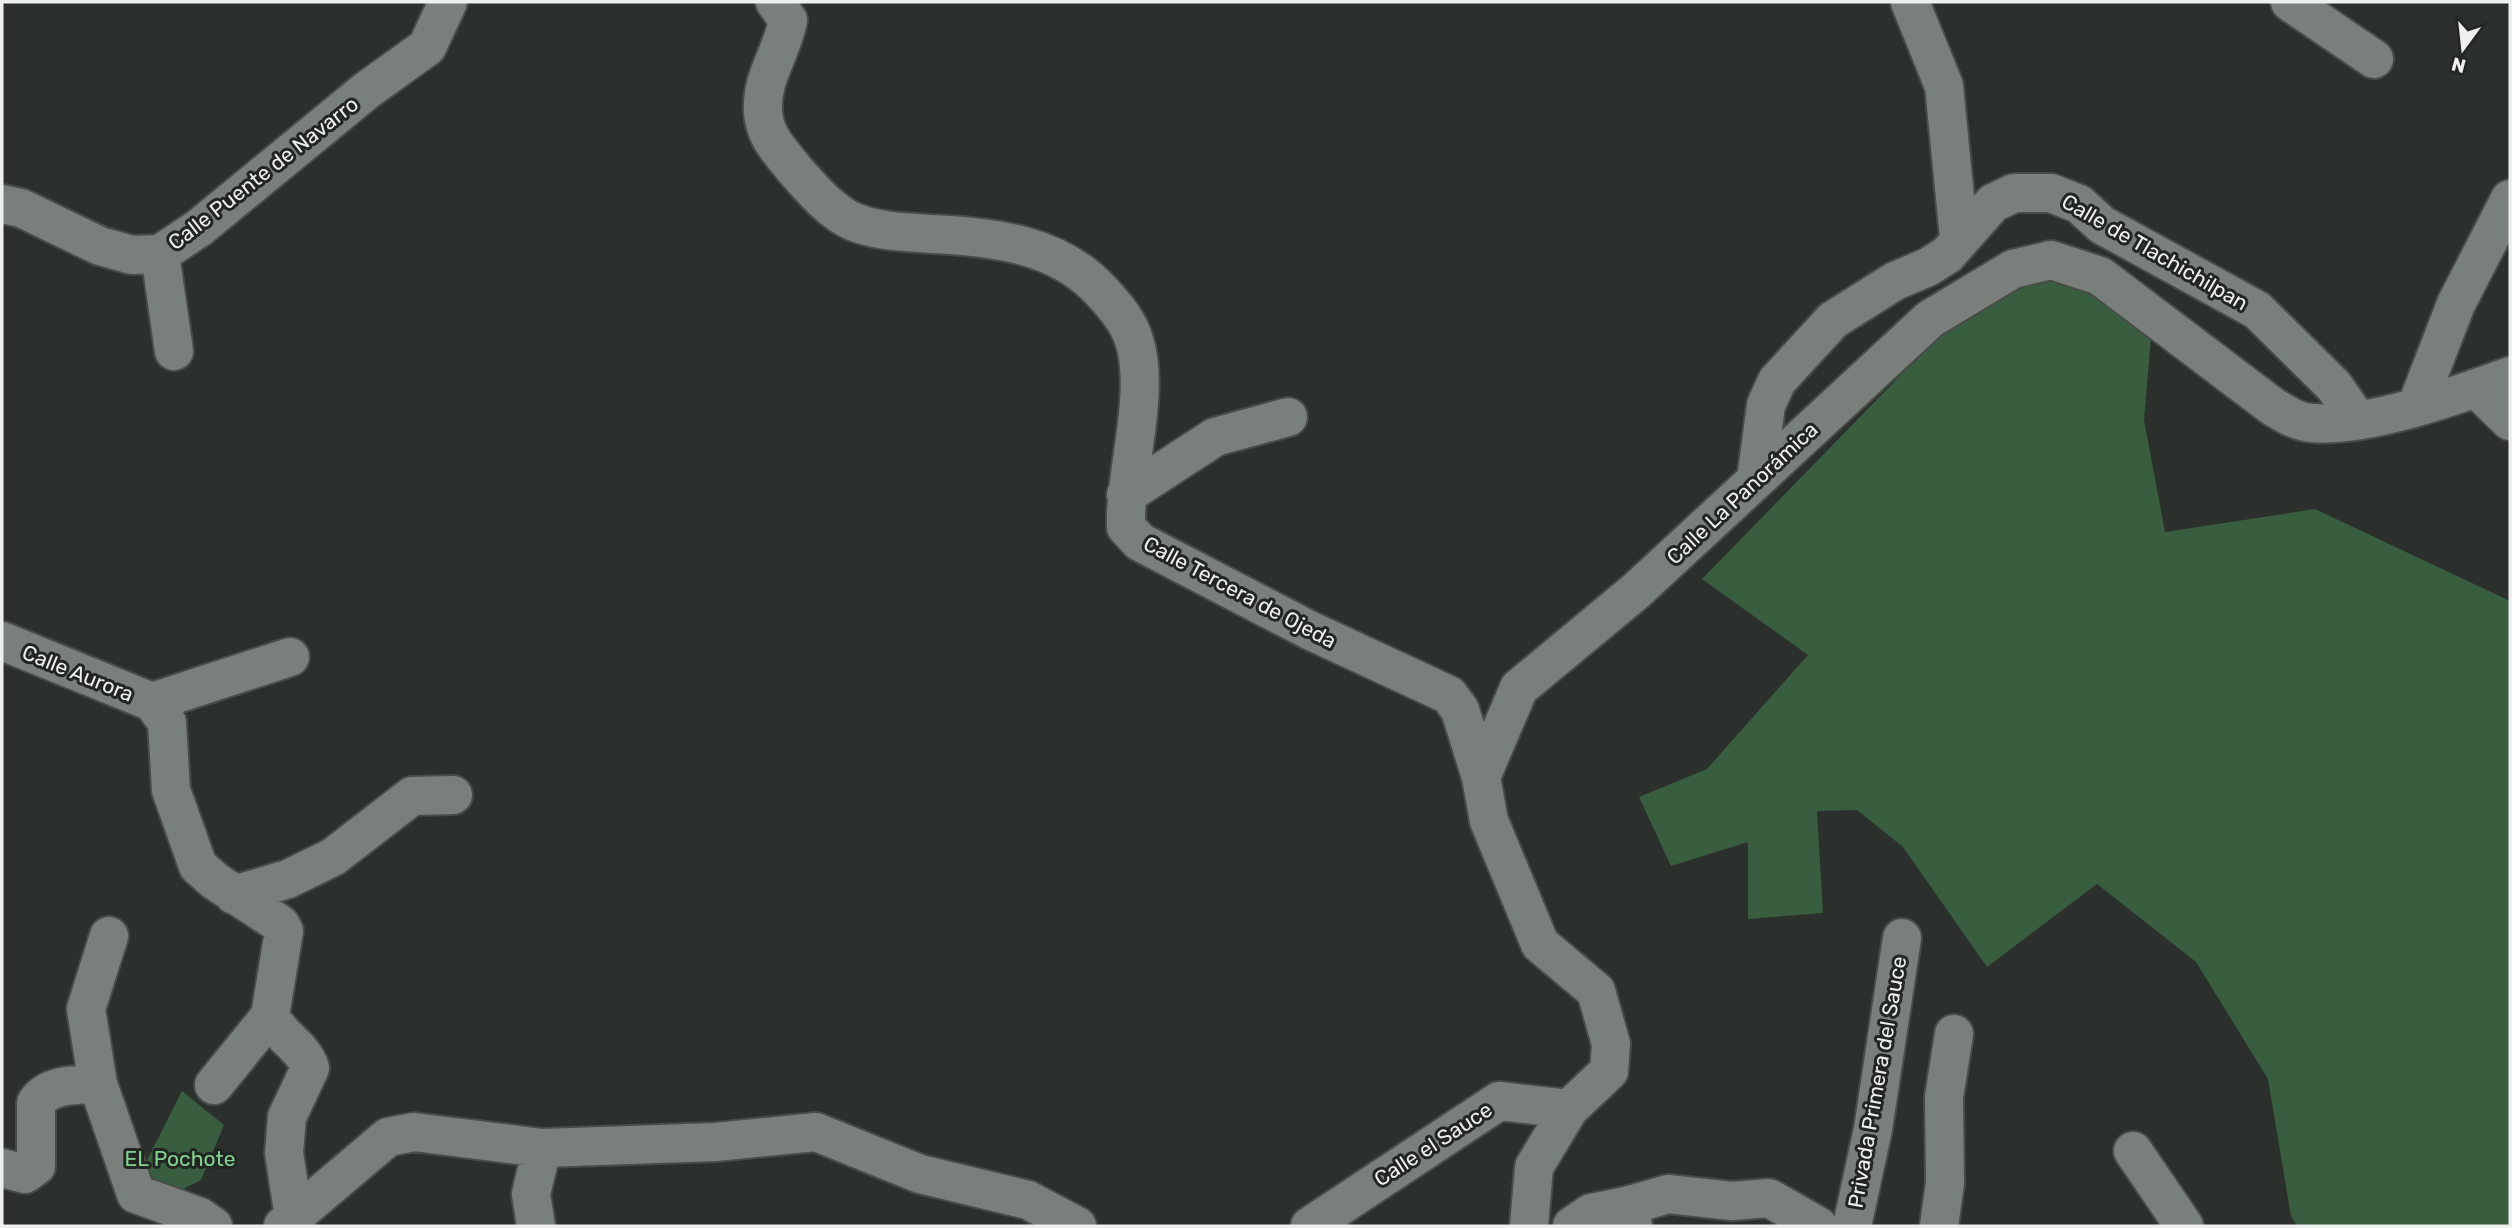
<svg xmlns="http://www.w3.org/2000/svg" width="2512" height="1228" font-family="Rubik,sans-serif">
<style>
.green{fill:#385d3f}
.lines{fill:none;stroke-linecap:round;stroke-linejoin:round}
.pedestrian-casing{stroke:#484c49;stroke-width:42}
.minor-casing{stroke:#484c49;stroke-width:42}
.pedestrian{stroke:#797f7a;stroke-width:38}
.minor{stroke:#797f7a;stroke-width:38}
.labels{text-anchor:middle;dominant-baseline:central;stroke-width:6;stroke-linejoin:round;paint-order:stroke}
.street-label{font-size:21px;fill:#edf0ed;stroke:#222622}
.park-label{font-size:21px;fill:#84d393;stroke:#222622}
</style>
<rect width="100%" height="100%" fill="#2c302c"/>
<path class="green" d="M2055,270L2152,326L2144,420L2165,532L2315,509L2510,601V1226H2297L2291,1216L2268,1079L2196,962L2097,884L1987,967L1903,847L1857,810L1817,811L1823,913L1748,919V842L1671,866L1639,797L1707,769L1808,655L1702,579L1970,304Z
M182,1091L224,1125L201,1180L179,1191L139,1176Z"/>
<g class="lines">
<defs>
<path id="pedestrian" d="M2133,1151L2184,1226
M1630,1205L1668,1194L1732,1201L1769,1198L1818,1226
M1852,1226L1873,1129L1902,938
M1939,1226L1945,1183L1944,1097L1954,1034"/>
<path id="minor" d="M775,2L788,20C782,53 761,77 763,111C764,136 780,151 795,170C812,189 831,212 854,222C880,232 905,232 932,234C994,237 1059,244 1102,292C1115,306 1128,321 1134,340C1150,388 1128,462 1126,514V527L1140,542L1309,630L1449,695L1460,710L1481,777L1489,821L1540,944L1596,991L1611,1044L1609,1071L1569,1109L1534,1167L1529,1226
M1910,2L1944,86L1959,238
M2290,2L2374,59
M2,204L21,208L100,246L132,255L160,254L199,228L367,90L427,47L448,2
M160,254L174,351
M2476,388L2510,421
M2417,405L2456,304L2510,199
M1756,480L1766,405L1777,381L1833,320L1895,281L1928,267L1947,255L1993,203L2014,193H2051L2079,204L2102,225L2257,310L2334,386L2357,419
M1126,495L1215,437L1288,417
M2,641L152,702L167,722L171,790L198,866L215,881L280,924L284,931L270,1016C280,1037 303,1046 310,1068L287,1117L284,1153L294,1217
M152,702L290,657
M1481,777L1519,688L1636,591L1930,319L2013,269L2051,260L2100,276L2272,406C2285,414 2297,422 2312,423C2367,428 2458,395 2510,376
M234,895L288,879L333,857L412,796L453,795
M109,936L86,1009L98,1084L136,1194L200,1217L213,1226
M214,1085L270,1016
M2,1168L25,1174L36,1166V1103C49,1083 78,1085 98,1084
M283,1226L388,1137L414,1132L542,1148L716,1142L816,1132L920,1174L1028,1200L1077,1226
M536,1226L531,1194L542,1148
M1310,1226L1499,1101L1569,1109
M1572,1226L1591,1213L1630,1205L1633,1226"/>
</defs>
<use href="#pedestrian" class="pedestrian-casing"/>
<use href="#minor" class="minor-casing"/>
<use href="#pedestrian" class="pedestrian"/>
<use href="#minor" class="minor"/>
</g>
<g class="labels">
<g class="street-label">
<text transform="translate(263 173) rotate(-38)">Calle Puente de Navarro</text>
<text transform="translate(2155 252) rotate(30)">Calle de Tlachichilpan</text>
<text transform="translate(1742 493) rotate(-43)">Calle La Panorámica</text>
<text transform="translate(1240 592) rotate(28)">Calle Tercera de Ojeda</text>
<text transform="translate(78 673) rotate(22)">Calle Aurora</text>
<text transform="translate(1877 1082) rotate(-80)">Privada Primera del Sauce</text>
<text transform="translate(1433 1144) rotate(-33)">Calle el Sauce</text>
</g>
<g class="park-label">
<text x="180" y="1158">EL Pochote</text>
</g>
</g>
<rect width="2512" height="1228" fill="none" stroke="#edf0ed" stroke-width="7"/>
<g transform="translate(2463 49) rotate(195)" stroke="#222622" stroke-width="5" paint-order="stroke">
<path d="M0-5L12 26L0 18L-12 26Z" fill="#edf0ed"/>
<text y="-10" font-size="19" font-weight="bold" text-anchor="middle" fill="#edf0ed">N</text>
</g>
</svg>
